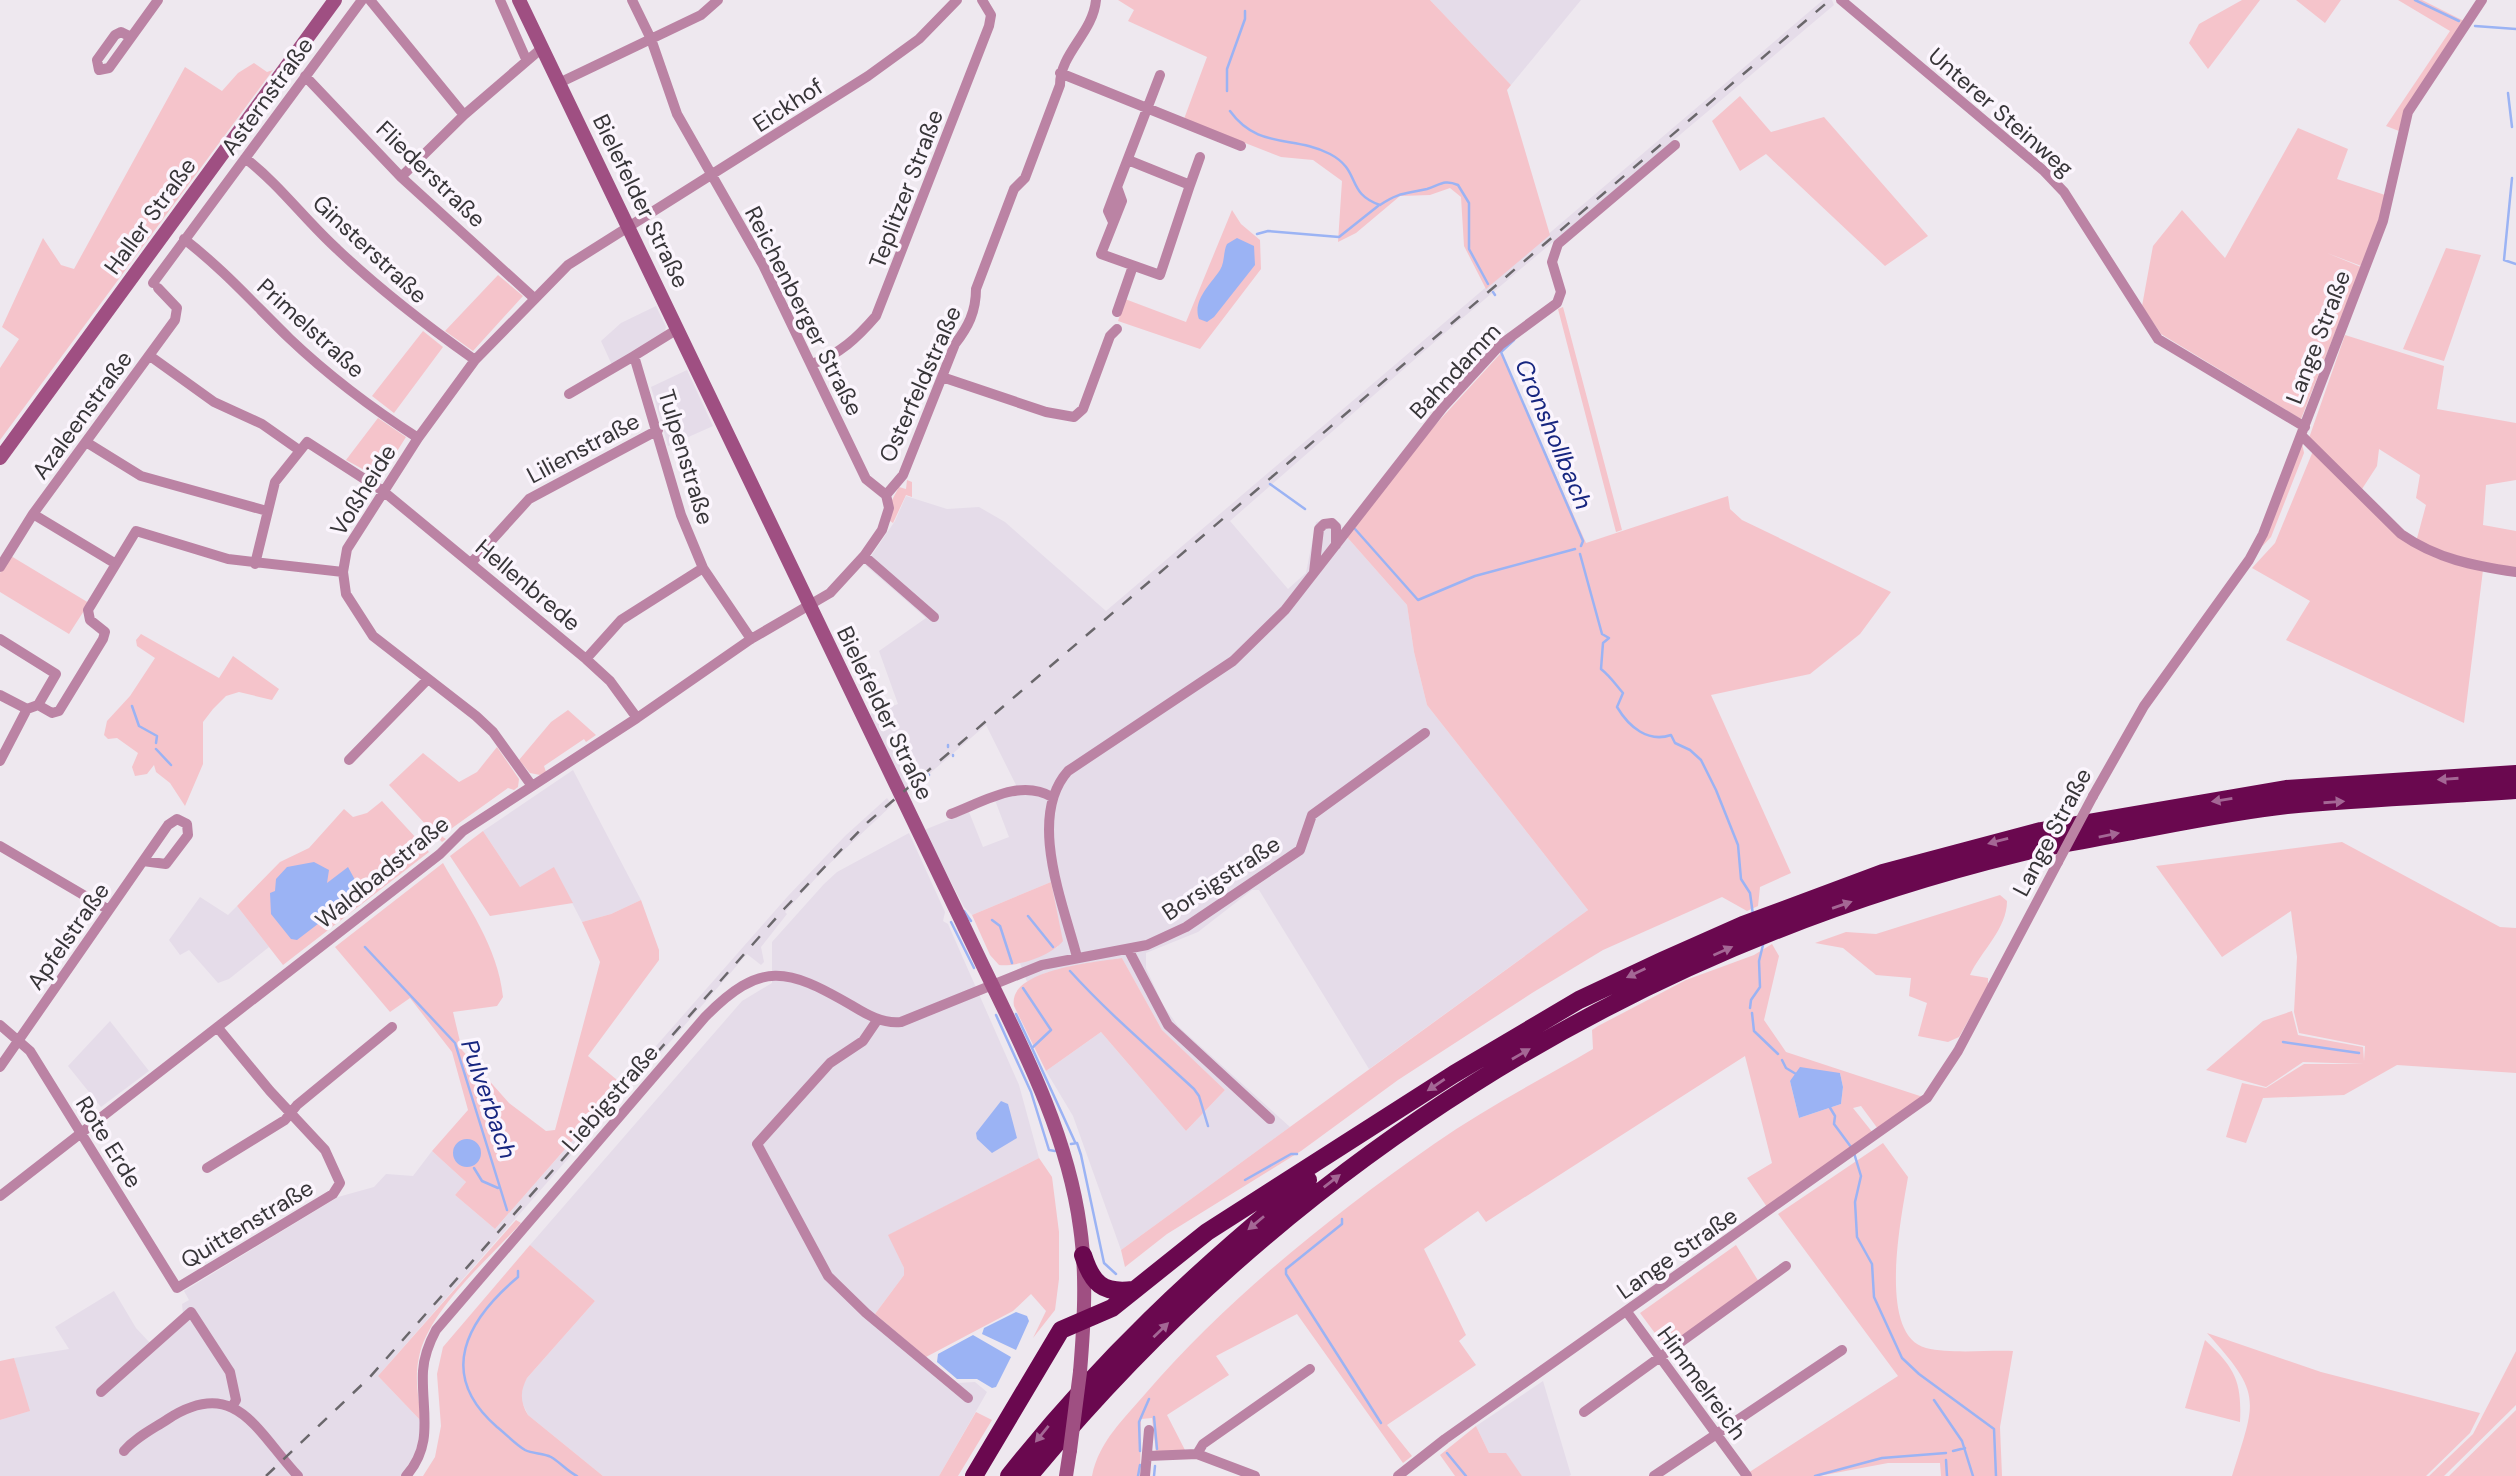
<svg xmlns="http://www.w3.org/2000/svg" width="2516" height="1476" font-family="'DM Sans',sans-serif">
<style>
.built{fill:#e5dce9}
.green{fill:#f5c4cb;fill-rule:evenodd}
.water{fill:#9bb3f4}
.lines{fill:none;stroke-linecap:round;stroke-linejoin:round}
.stream{stroke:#9bb3f4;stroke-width:2.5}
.minor{stroke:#bb83a4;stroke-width:10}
.secondary{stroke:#9f4f82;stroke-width:14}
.motorway{stroke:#6a084f;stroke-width:18}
.rail{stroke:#6a676b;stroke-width:2.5;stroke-dasharray:12 12;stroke-linecap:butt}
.minor-bridge{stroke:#bb83a4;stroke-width:10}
.secondary-bridge{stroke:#9f4f82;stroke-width:14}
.oneway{fill:#a46795}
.labels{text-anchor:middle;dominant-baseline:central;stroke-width:7;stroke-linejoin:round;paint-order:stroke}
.street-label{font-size:23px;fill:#373538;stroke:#fbf5fd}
.water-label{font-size:24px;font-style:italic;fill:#172680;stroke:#fbf5fd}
</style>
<rect width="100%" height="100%" fill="#eee8ef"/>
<path class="built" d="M1430,0H1581L1511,85Z
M1823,0H1832L1834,5L1446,332L1230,521L1288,589L1306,573L1316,522L1332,518L1341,524L1347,537L1407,605L1414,652L1427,705L1588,910L1369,1069L1259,890H1252L1198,932L1146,953V968L1163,1005L1178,1026L1290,1127L1121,1250L1073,1116L1046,1071L1101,1032L1186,1131L1225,1090L1162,1030L1122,958L1045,973L1027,982L1020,963L1058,947L1051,882L972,915L964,907L924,830L969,812L983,847L1009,837L993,795L1017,787L986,725L907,793L870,714L898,704L879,651L926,618L865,565L895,521L906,496L947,509L979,507L1005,522L1106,611Z
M656,306L666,327L664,333L612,365L601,341L621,323Z
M687,370L713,426L668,446L651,387Z
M573,770L641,900L611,914L582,922L554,868L520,887L483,831Z
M887,798L892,805L826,867L785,912L787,914L761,947L764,962L761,965L747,954L378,1376L422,1422L415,1454L401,1476H0V1420L29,1411L14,1358L69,1349L55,1327L114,1291L136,1328L150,1343L183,1314L182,1304L189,1300L184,1291L338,1197L374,1187L386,1174L413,1176L432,1151L466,1182L455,1195L495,1229L788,896L845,836Z
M909,833L945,912L943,921L948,924L1019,1085L1039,1158L889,1235L904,1268V1275L875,1314L957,1383L975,1382L987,1392L939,1476H603L528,1415L521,1400L523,1385L527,1378L595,1301L530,1245L742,1001L772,983V942L824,884L837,872Z
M200,897L228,915L237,906L269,947L229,979L218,983L189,950L180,955L169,940Z
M110,1021L149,1071L101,1107L68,1066Z
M1543,1381L1571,1475L1569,1476H1522L1506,1454L1489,1453L1476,1426Z"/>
<path class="green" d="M1118,0H1430L1511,85L1507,90L1550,235L1486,289L1464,246L1461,197L1450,188L1430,195L1400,196L1356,233L1338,242L1342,181L1313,160L1281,157L1184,119L1207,57L1128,21L1134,10Z
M2242,0H2260L2208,69L2189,43L2199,24Z
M2296,0H2341L2325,23Z
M2398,0H2422L2464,21L2399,131L2386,126L2450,31Z
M254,63L267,72L273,70L0,440V368L19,339L2,327L43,238L61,265L74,269L185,67L222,91L238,73Z
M1740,96L1771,132L1824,117L1928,236L1885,266L1766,154L1740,171L1712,121Z
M2298,128L2348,149L2337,179L2385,195L2381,218L2364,267L2327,253L2361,267L2301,419L2161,334L2142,306L2153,246L2182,210L2225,258Z
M1232,210L1241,224L1260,240L1261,269L1200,349L1118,321L1125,299L1186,322Z
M2446,248L2481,255L2444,361L2403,349Z
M498,275L523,296L473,351L445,331Z
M1563,307L1622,530L1616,532L1558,309Z
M423,331L443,347L394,413L372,396Z
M2345,335L2444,366L2437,409L2516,423V480L2486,485L2483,525L2516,531V569L2484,565L2416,542L2426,505L2416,498L2420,475L2379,449L2377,466L2362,489L2309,438Z
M1501,353L1586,543L1728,496L1730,509L1742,520L1891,592L1860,634L1810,674L1711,695L1791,873L1760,887L1758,906L1747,911L1722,897L1603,950L1532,993L1398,1080L1301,1151L1167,1234L1125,1267L1121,1250L1588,910L1427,705L1414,652L1407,605L1347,537L1427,434Z
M378,418L406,437L384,472H368L346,460Z
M2302,443L2304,453L2271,537L2255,554Z
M2313,451L2414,546L2438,559L2483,570L2464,723L2286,640L2310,601L2252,568L2275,543Z
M907,480L912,482V497L906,495L893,523L890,521L892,500L899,487L906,489Z
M11,556L89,603L69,634L0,592V573Z
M141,634L219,678L233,656L279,689L272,700L239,692L226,696L213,709L203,722V764L185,806L170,783L156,772L154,765L147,774L135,776L132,767L138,753L117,738L108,739L104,735L107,721L130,696L155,658L137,646L136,640Z
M568,710L596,735L586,742L584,739L544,766L546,772L540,775L530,773L519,760L551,722Z
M497,747L519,779L518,787L514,790L508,788L441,836L446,839L442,842L389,785L423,753L459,782L477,772Z
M382,801L429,852L283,965L237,906L280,862L309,848L344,809L353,817L367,813Z
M483,831L520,887L554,867L573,903L490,916L450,856Z
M2342,842L2500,927L2516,928V1073L2397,1065L2344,1095L2263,1098L2246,1143L2226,1137L2242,1083L2266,1088L2304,1064H2364L2303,1062L2266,1087L2206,1070L2263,1021L2292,1011L2298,1035L2363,1047L2364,1061L2365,1046L2299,1033L2294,1012L2297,957L2291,911L2222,957L2156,866Z
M443,863C467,905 498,947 503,997L497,1006L453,1012L462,1050L509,1103L546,1131L555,1130L600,962L582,922L611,914L641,900L659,950V960L588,1056L622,1084L495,1229L455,1195L466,1182L432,1151L468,1110L452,1052L410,998L390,1012L335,947Z
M1051,882L1063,941C1051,956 1017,967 999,965L990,955L972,915Z
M2000,895L2007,901C2007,929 1981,951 1970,975L1988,978V986L1959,1037L1948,1042L1918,1036L1927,1003L1909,996L1911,978L1876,975L1843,948L1815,943L1846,932L1876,934Z
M1772,944L1779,956L1764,1020L1786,1052L1923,1097L1878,1129L1861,1106L1853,1108L1873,1133L1767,1207L1747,1178L1772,1163L1745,1056L1486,1222L1478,1211L1424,1249L1466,1335L1459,1341L1476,1365L1387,1425L1412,1456L1403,1463L1297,1314L1216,1356L1229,1375L1167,1415L1186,1452L1156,1453L1152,1418L1141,1419L1140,1476H1092C1099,1441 1124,1419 1146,1393C1228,1298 1331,1216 1434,1144C1484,1109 1540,1080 1593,1049L1592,1030L1598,1026L1686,980L1754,955ZM1840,1073L1843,1087L1841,1104L1799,1118L1790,1081Z
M1122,958L1162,1030L1225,1090L1186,1131L1101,1032L1046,1071L1014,1006C1007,969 1098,962 1122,958Z
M1883,1143L1908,1177C1902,1214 1876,1335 1926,1348C1951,1354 1987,1350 2013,1351L2000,1427L2002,1476H1941L1940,1463H1888L1819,1476H1751L1748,1473L1898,1376L1778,1214Z
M1039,1158L1052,1177L1059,1232V1279L1055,1310L1033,1338L1046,1311L1031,1294L1013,1311L926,1357L875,1314L904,1275V1268L888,1235Z
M516,1220L521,1223C489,1258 428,1311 419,1357C414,1379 419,1401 422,1422L378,1376Z
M530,1245L595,1301L527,1378C520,1391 520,1402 528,1415L603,1476H423L435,1457L441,1426L437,1374L443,1347Z
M1736,1245L1759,1282L1666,1348L1640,1313Z
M2207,1333L2321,1372L2480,1413L2470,1433L2426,1476H2232C2256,1399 2263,1395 2207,1333Z
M2205,1340C2235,1368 2242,1381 2240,1422L2185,1408Z
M2516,1351V1405L2444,1476H2429L2473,1434Z
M14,1358L30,1411L0,1420V1361Z
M2516,1410V1476H2449Z
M976,1412L992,1420L958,1476H939Z
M1476,1426L1489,1453H1506L1522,1476H1455L1440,1455Z"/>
<path class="water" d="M1237,238L1254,246L1255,265L1214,317L1207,322L1199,319C1192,300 1211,284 1220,270C1225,262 1223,252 1227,244Z
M314,862L329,870L327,883L348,867L361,891L297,940L291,939L271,914L270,893L275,891L276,879L287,867Z
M1800,1067L1840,1073L1843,1087L1841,1104L1799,1118L1790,1081Z
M1001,1101L1008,1104L1017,1138L992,1153L977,1139L976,1133Z
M453 1153a14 14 0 1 1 28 0a14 14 0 1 1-28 0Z
M1016,1312L1027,1316L1029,1321L1016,1350L982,1334L984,1328Z
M973,1335L1011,1357L996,1387L992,1388L977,1379H957L937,1362L938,1354Z"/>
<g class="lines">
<path class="stream" d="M2415,0L2459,21
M2475,26L2516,29
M1227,91V69L1245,19V11
M2508,93L2512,127
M1230,111C1258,150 1294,135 1330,154C1362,171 1345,193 1380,205C1399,192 1406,194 1427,189C1440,185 1444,179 1458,185L1469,203V249L1488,284
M2512,178L2504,260L2516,264
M1257,234L1268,231L1339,237L1378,206
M1493,292L1495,295
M1514,340L1501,352L1583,541L1581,546
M1270,484L1305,509
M1355,529L1418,600L1475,576L1575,549
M1580,554L1602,634L1609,638L1603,643L1601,669C1611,677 1615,684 1623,693L1617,707C1629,727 1648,743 1671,735L1675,743L1690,750L1701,760L1716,790L1738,845L1741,879L1750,893L1753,915
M132,706L139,726L157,736L156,743
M948,745V747
M156,749L171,765
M953,755V756
M928,774L929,775
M964,911L971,921
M1028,916L1053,947
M992,920L1000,926L1012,963
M951,922L974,968
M365,947L455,1043L507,1210
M1070,971C1109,1014 1152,1050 1194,1089L1199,1096L1208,1126
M1023,988L1051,1030L1032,1048L1075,1142
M1750,1008L1751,1000L1760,987L1759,961L1763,945
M1752,1013L1754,1031L1778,1054
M1016,1014L1032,1048
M996,1015L1031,1092L1049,1150L1055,1151
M2283,1042L2359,1053
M1782,1060L1786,1068L1796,1074
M1829,1106L1835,1116L1834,1124L1851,1147
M1071,1144L1077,1143L1081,1155L1104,1263L1116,1274
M1854,1153L1861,1176L1855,1202L1857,1237L1872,1264L1874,1297L1902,1358L1919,1374L1994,1429L1996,1476
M474,1168L482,1181L498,1188
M1245,1180L1291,1154H1297
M1342,1219V1224L1286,1269V1274L1381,1423
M518,1271V1277C467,1320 436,1374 497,1427C506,1434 515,1444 525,1450C533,1454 543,1453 551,1457C561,1463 567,1471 577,1476
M1934,1400L1962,1441L1973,1476
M1154,1417L1157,1449
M1140,1451L1139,1422L1149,1399
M1953,1451L1965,1448
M1447,1453L1466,1476
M1946,1460L1947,1476
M1138,1476L1140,1465
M1154,1476L1155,1466
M1815,1476L1882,1458L1946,1453"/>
<path class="minor" d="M370,0L464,115
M500,0L526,59
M632,0L651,39L677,114L763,265L866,479L886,495
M1841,0L2044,171L2064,192L2158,339L2305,427
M131,37L121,32L115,35L97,60L99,70L109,68L158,0
M1060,73L1241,146
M305,76L401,177L534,298
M559,83L701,15L718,0
M245,158C280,185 305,220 337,249C380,290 427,326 475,360
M1128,160L1190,185L1160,275L1101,254L1122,201L1117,187L1160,75
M401,177L464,115L542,48
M1190,185L1200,157
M1113,222L1108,211L1117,187
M184,239C223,269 255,305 290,339C329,376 373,409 418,438
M153,283L362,0
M1117,312L1133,266
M676,330L634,356L681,515L703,568L751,639
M150,356L214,402L262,424L299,450
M812,364C840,354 857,338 876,316L989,26L991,15L982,0
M942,377L1046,412L1074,417L1083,409L1110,336L1117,329
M569,394L634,356
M2302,436L2401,534C2437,559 2474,566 2516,572
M86,442L141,476L267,511
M886,495L903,475L955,344C968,327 976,312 976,289L1014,189L1025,178L1060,85C1060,53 1093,33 1096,0
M33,514L116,564
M864,556L934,617
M471,563L529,499L658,430
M255,564L275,482L307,442L383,491L586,659L610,681L637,718
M0,567L33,514L175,320L177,308L158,288
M1314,572L1319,529L1324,524L1332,523L1336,527V545
M0,639L56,674L38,705
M586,659L621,620L703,568
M0,695L27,709
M38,705L52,713L59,711L103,639L105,632L90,620L88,610L136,531L228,559L343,572
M349,760L428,679
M0,761L27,709L38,705
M532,786L493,732L476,716L373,636L346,594L343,572L347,549L418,438L475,360L568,265L868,76L919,39L957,0
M2093,796L2144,706L2249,560L2263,534L2383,221L2408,112L2482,0
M951,814C983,802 1020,778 1052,797
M0,846L109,910
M1128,949L1168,1025L1270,1119
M1077,957C1063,903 1027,817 1068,771L1233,661L1285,610L1444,406L1500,345L1557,303L1561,292L1552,262L1558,244L1675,145
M878,1019L863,1041L830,1063L757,1144L828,1276L866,1313L968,1398
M0,1025L30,1051L177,1288L333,1194L340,1183L325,1150L270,1091L218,1028
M0,1067L168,825L177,819L187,824L188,835L166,864L143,861
M207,1168L285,1120L297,1105L392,1027
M0,1196L440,854L463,831L637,718L751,639L830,593L864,556L882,530L889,508L886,495
M1627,1312L1747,1476
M101,1392L191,1312L230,1372L236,1400L232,1407
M1584,1412L1786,1266
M124,1451C136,1437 153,1429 168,1419C236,1375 257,1432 298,1476
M1197,1454L1203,1444L1310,1369
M1148,1456L1197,1454L1255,1476
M406,1476C435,1444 421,1410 423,1371C424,1356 429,1343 436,1330L705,1017C761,960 787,968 851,1005C866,1014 882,1024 901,1022L1042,965L1147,945L1186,927L1300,850L1312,815L1425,733
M1145,1476L1149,1430
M1398,1476L1445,1439L1927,1098L1958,1051L2058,862
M1654,1476L1842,1350"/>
<path class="secondary" d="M519,0L984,968C1024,1050 1068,1136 1080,1227C1087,1275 1084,1324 1080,1372
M0,458L335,0
M1066,1476L1070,1450"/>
<path class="motorway" d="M1083,1255C1092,1283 1102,1294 1133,1290
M974,1476L1061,1330L1112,1308L1207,1232L1454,1074L1579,1000L1662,961L1743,925L1883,873L2041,831L2286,789L2516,774
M1009,1476C1100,1361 1195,1272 1308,1180
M1029,1476C1286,1165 1627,949 2019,853C2054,844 2091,839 2127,832C2180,822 2233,811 2287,805C2363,798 2440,795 2516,790"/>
<path class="rail" d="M266,1476L370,1377L784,909L868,822L1830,0"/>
<path class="minor-bridge" d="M2058,862L2093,796"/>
<path class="secondary-bridge" d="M1070,1450L1080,1372"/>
</g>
<defs><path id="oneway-solid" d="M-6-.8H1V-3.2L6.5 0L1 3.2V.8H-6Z" transform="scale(1.75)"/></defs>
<g class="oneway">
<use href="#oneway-solid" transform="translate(2448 779) rotate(176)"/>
<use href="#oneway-solid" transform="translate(2222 800) rotate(171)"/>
<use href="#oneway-solid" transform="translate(2334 802) rotate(-4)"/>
<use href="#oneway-solid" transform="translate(2109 835) rotate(-11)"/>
<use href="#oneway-solid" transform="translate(1998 841) rotate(165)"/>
<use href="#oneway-solid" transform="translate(1842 905) rotate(-19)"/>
<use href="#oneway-solid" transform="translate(1723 951) rotate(-24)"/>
<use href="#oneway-solid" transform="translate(1636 973) rotate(154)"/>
<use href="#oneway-solid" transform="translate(1521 1054) rotate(-30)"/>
<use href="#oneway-solid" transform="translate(1436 1085) rotate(146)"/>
<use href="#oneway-solid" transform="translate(1332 1181) rotate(-38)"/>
<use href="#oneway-solid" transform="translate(1256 1223) rotate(140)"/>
<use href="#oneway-solid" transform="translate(1161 1330) rotate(-44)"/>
<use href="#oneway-solid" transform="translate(1042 1434) rotate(129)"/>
</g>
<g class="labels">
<g class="street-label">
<text transform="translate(267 96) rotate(-54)">Asternstraße</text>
<text transform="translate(788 105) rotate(-33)">Eickhof</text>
<text transform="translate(2001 112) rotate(41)">Unterer Steinweg</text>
<text transform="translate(431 174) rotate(44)">Fliederstraße</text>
<text transform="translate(906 189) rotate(-69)">Teplitzer Straße</text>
<text transform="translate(641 201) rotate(64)">Bielefelder Straße</text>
<text transform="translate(150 216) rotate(-54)">Haller Straße</text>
<text transform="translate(370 249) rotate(43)">Ginsterstraße</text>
<text transform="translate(804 311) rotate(63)">Reichenberger Straße</text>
<text transform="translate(311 328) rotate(42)">Primelstraße</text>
<text transform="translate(2318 337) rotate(-69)">Lange Straße</text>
<text transform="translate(1455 371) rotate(-47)">Bahndamm</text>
<text transform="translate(920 384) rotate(-66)">Osterfeldstraße</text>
<text transform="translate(82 415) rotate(-54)">Azaleenstraße</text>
<text transform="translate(583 448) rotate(-28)">Lilienstraße</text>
<text transform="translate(686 457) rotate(73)">Tulpenstraße</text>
<text transform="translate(363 490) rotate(-58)">Voßheide</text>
<text transform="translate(528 585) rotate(40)">Hellenbrede</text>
<text transform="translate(885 713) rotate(64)">Bielefelder Straße</text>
<text transform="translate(2052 832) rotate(-62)">Lange Straße</text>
<text transform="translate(382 872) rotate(-39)">Waldbadstraße</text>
<text transform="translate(1221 878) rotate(-33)">Borsigstraße</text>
<text transform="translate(68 936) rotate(-55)">Apfelstraße</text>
<text transform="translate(610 1098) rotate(-49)">Liebigstraße</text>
<text transform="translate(109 1142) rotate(58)">Rote Erde</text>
<text transform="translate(247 1224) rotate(-31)">Quittenstraße</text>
<text transform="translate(1677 1253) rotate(-35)">Lange Straße</text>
<text transform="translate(1702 1383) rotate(54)">Himmelreich</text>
</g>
<g class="water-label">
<text transform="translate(1554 434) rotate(67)">Cronshollbach</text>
<text transform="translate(489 1099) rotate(71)">Pulverbach</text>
</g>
</g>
</svg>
